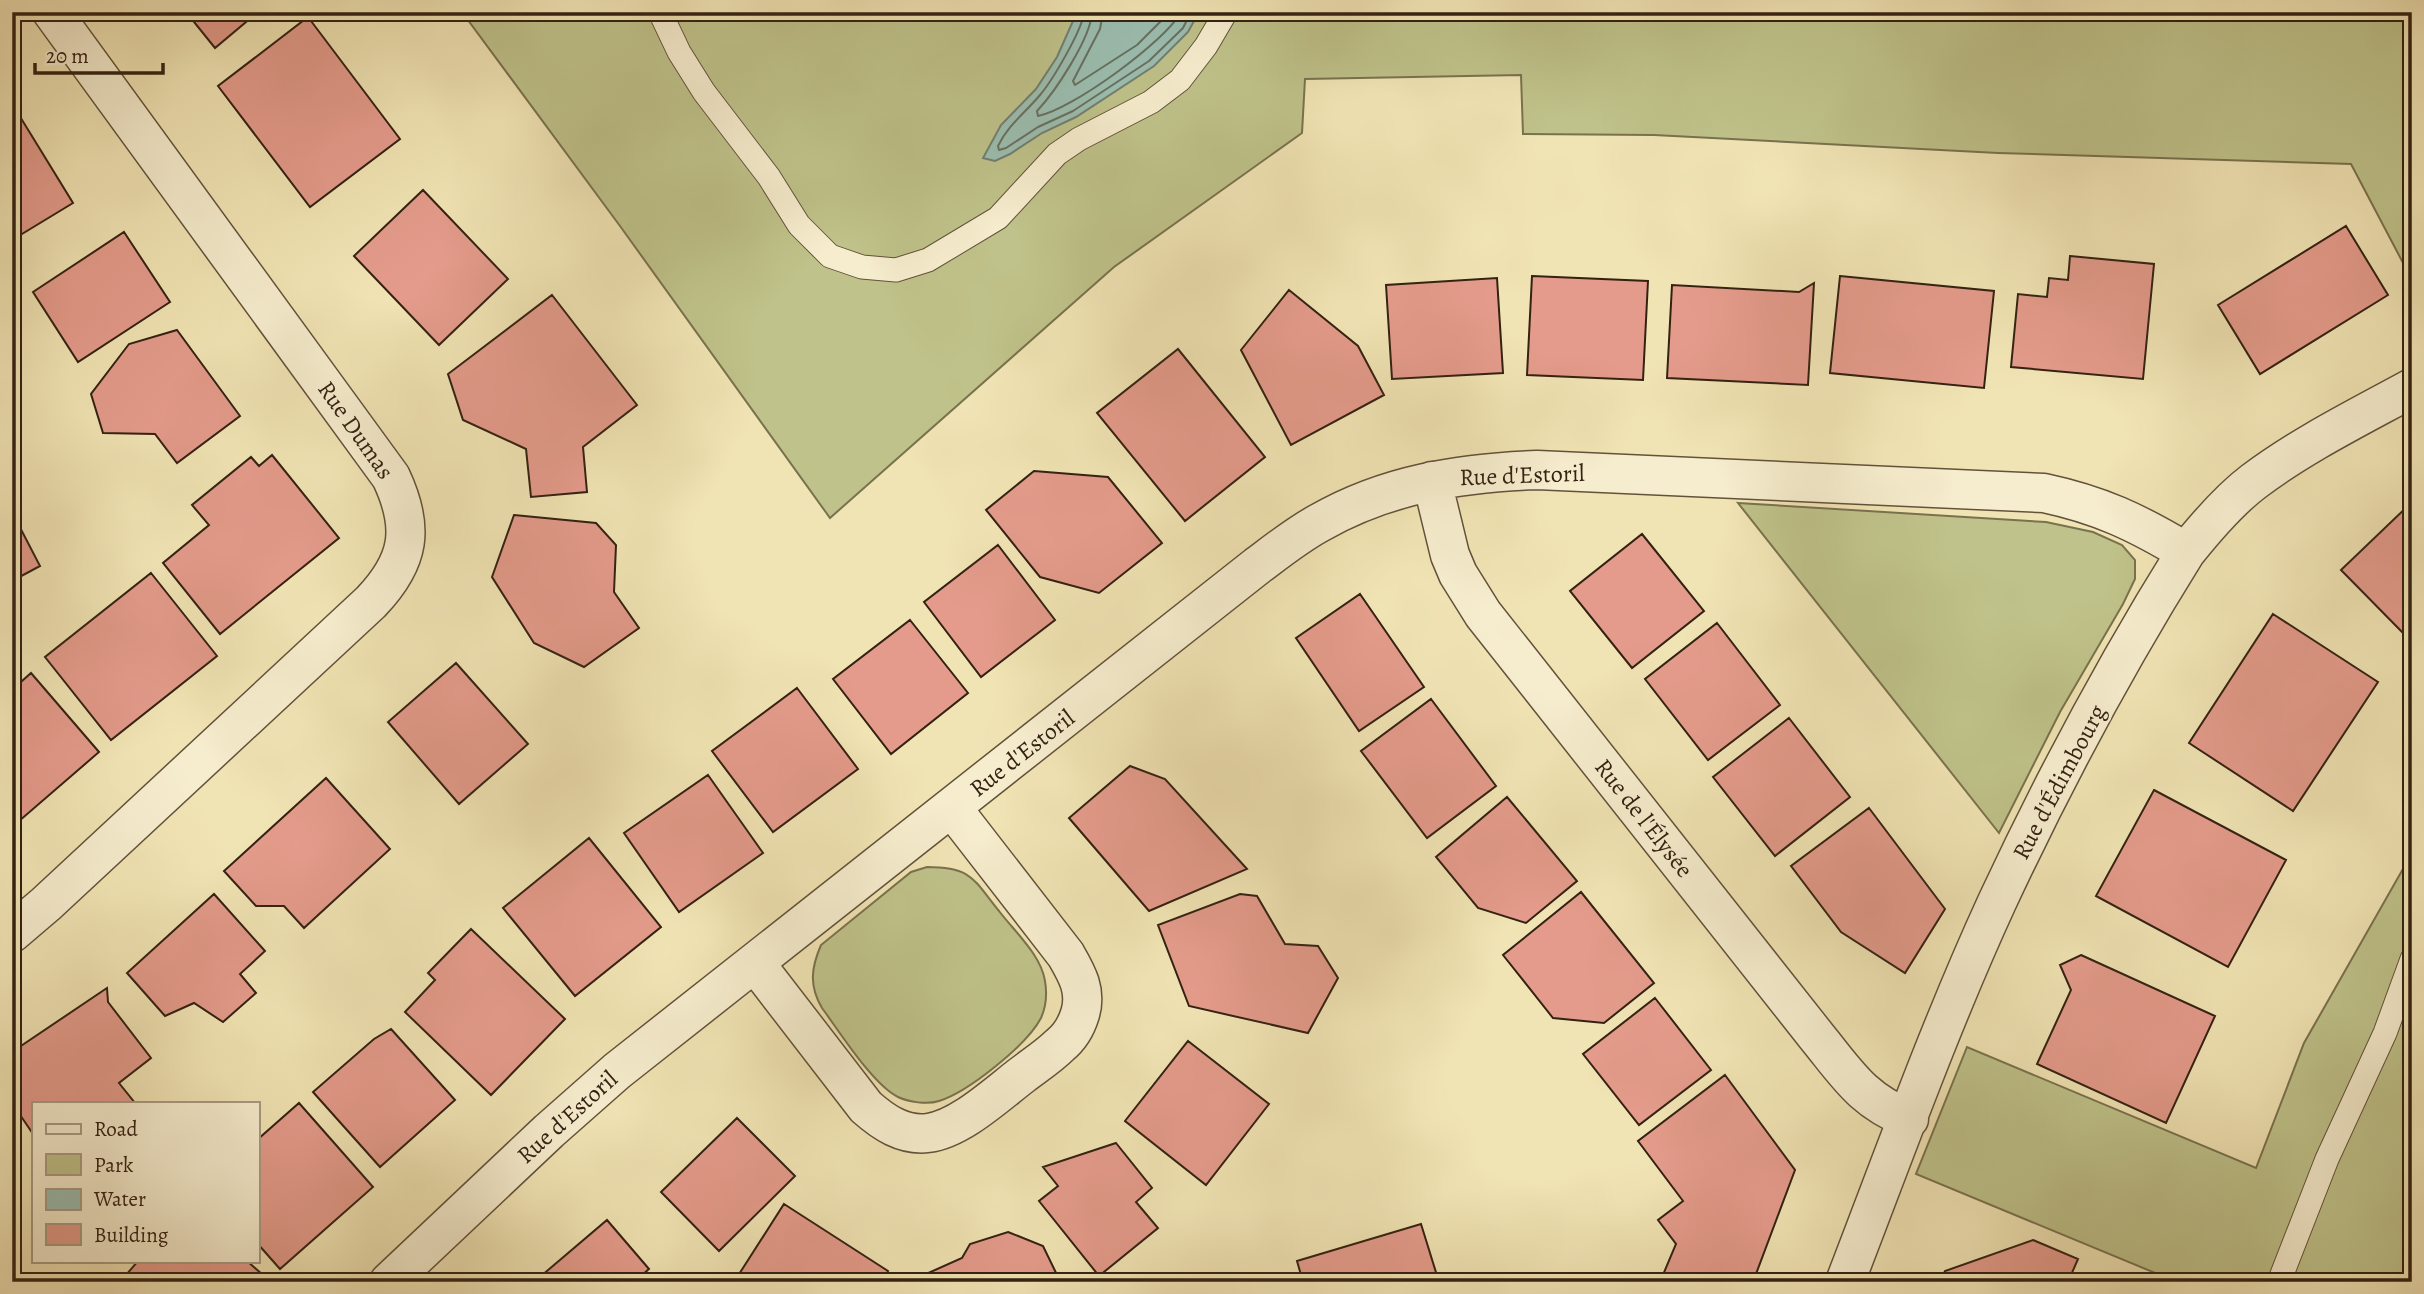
<svg xmlns="http://www.w3.org/2000/svg" width="2424" height="1294" font-family="Alegreya,serif">
<style>
.green{fill:#bfc28a;stroke:#79724e;stroke-width:2}
.water{fill:#9bbeb0;stroke:#717f71;stroke-width:2}
.lines{fill:none;stroke-linecap:round;stroke-linejoin:round}
.shore{stroke:#677061;stroke-width:2}
.building{fill:#e49b8b;stroke:#332112;stroke-width:2}
.service-casing{stroke:#62523a;stroke-width:25}
.minor-casing{stroke:#62523a;stroke-width:41}
.service{stroke:#f6edce;stroke-width:23}
.minor{stroke:#f6edce;stroke-width:38}
.labels{text-anchor:middle;dominant-baseline:central;stroke-width:5;stroke-linejoin:round;paint-order:stroke}
.street-label{font-size:24px;fill:#332112;stroke:#f6edce}
</style>
<rect width="100%" height="100%" fill="#f1e4b4"/>
<filter id="stains"><feTurbulence type="fractalNoise" baseFrequency=".00286" numOctaves="4"/><feColorMatrix values="0 0 0 0 .2 0 0 0 0 .09 0 0 0 0 .02 0 0 0 .5 -.17"/></filter>
<radialGradient id="worn" r=".72"><stop offset=".6" stop-color="#630" stop-opacity="0"/><stop offset="1" stop-color="#630" stop-opacity=".3"/></radialGradient>
<path class="green" d="M462,12H2412V280L2351,164L1998,153L1654,135L1523,134L1521,75L1305,79L1302,133L1114,267L830,518L620,226Z
M1738,503L2046,522L2093,532L2122,545L2135,560V579L2123,604L2060,712L1999,833Z
M2412,853V1282H2177L1916,1174L1967,1047L2256,1168L2304,1043Z
M927,867C972,867 973,879 999,911C1015,932 1041,955 1045,981C1047,993 1046,1007 1041,1018C1027,1045 968,1092 939,1101C927,1105 909,1102 898,1097C873,1085 839,1031 822,1008C809,986 811,968 821,945L911,872Z"/>
<path class="water" d="M1077,12H1199L1188,32L1154,66L1076,117L1042,133L1010,154L995,161L983,158L1001,125L1036,89L1057,57Z"/>
<g class="lines">
<path class="shore" d="M1084,12C1083,29 1052,81 1040,95C1025,113 1008,125 998,146L999,150L1006,148L1038,127L1073,111L1149,61L1183,28L1191,12
M1092,12C1091,38 1055,92 1037,111L1038,116C1071,110 1165,42 1181,12
M1103,12L1100,29L1073,81L1075,85L1137,45L1170,12"/>
</g>
<path class="building" d="M186,12H258L215,48Z
M308,17L400,139L310,207L218,86Z
M19,115L73,203L12,240V119Z
M423,190L508,279L439,345L354,256Z
M2346,226L2388,295L2260,374L2218,305Z
M124,232L170,302L78,362L33,292Z
M2070,256L2154,264L2143,379L2011,367L2018,294L2047,297L2049,278L2068,280Z
M1532,276L1648,281L1643,380L1527,375Z
M1840,276L1994,291L1984,388L1830,373Z
M1497,278L1503,373L1392,379L1386,285Z
M1814,283L1808,385L1667,378L1672,285L1799,292Z
M1289,290L1358,346L1384,395L1291,445L1241,350Z
M552,295L637,405L583,447L587,492L531,497L526,449L463,420L448,374Z
M177,330L240,416L177,463L155,434L103,433L91,394L129,344Z
M1178,349L1265,457L1185,521L1097,413Z
M272,455L339,538L220,634L163,563L209,525L192,505L251,457L259,466Z
M1034,471L1108,477L1162,543L1099,593L1040,577L986,510Z
M2412,502V632L2407,637L2341,570Z
M12,512L40,566L12,581Z
M514,515L596,523L616,545L614,592L639,628L584,667L534,643L492,577Z
M1642,534L1704,611L1632,668L1570,591Z
M998,545L1055,620L981,677L924,602Z
M151,573L217,656L111,740L45,657Z
M1360,594L1424,687L1359,731L1296,638Z
M2273,614L2378,682L2293,811L2189,743Z
M910,620L968,693L891,754L833,679Z
M1717,623L1780,705L1708,760L1645,679Z
M456,663L528,744L459,804L388,722Z
M31,673L99,752L18,822L12,816V690Z
M797,688L858,769L773,832L712,751Z
M1431,699L1496,786L1427,838L1361,751Z
M1789,718L1850,797L1775,856L1713,777Z
M1130,766L1165,779L1247,869L1149,911L1069,818Z
M708,775L763,853L679,912L624,833Z
M326,778L390,849L304,928L284,906H256L224,871Z
M2154,790L2286,860L2228,967L2096,896Z
M1507,797L1577,881L1526,923L1478,908L1436,857Z
M1869,808L1945,909L1905,973L1841,932L1791,866Z
M589,838L661,927L575,996L503,908Z
M1581,892L1654,983L1604,1023L1553,1018L1503,955Z
M214,894L265,951L240,974L256,993L223,1022L194,1003L165,1016L127,973Z
M1240,894L1257,896L1285,944L1318,946L1338,978L1308,1033L1189,1006L1158,925Z
M471,929L565,1019L491,1095L405,1012L435,980L428,973Z
M2081,955L2215,1016L2166,1123L2037,1064L2071,990L2060,965Z
M107,988L108,1002L151,1058L119,1083L135,1103H33V1134L12,1103V1052Z
M1655,998L1711,1070L1639,1125L1583,1054Z
M391,1029L455,1100L380,1167L313,1092L374,1039Z
M1188,1041L1269,1104L1206,1185L1125,1121Z
M1725,1075L1795,1170L1753,1282L1730,1276L1728,1282H1660L1676,1244L1658,1220L1683,1201L1638,1141Z
M299,1103L373,1187L280,1269L257,1243V1140Z
M737,1118L795,1176L719,1251L661,1192Z
M1116,1143L1152,1188L1136,1202L1158,1228L1099,1276L1039,1201L1058,1186L1043,1167Z
M784,1204L888,1271L881,1282H734Z
M607,1220L649,1269L634,1282H534Z
M1421,1224L1439,1282H1303L1297,1261Z
M1008,1232L1043,1246L1060,1281L908,1282L962,1258L970,1244Z
M2033,1240L2078,1259L2068,1282H1940L1945,1271Z
M138,1261H247L271,1282H120Z
M1476,1274L1497,1282H1473Z"/>
<g class="lines">
<defs>
<path id="service" d="M660,12L679,52L704,92L769,177L799,225L830,256L862,267L896,270L928,260L998,218L1057,154L1079,139L1151,102L1180,80L1206,46L1226,12
M2279,1282L2327,1159L2385,1033L2412,959"/>
<path id="minor" d="M1432,481L1450,555L1458,574L1483,614L1817,1037C1848,1075 1862,1100 1909,1119
M12,933L46,904L371,602C410,561 415,528 391,477L52,12
M755,963L866,1107C883,1122 903,1136 928,1133C960,1129 997,1094 1022,1075C1035,1065 1049,1056 1060,1045C1070,1037 1076,1027 1080,1014C1087,991 1077,974 1066,955L952,808
M389,1282L549,1131L617,1071L1257,566C1277,551 1297,535 1319,523C1387,484 1460,473 1537,470L2044,493C2100,505 2136,522 2186,552
M1845,1282C1894,1155 1940,1026 1997,902C2053,782 2116,664 2186,552C2206,527 2228,501 2253,482C2302,445 2359,417 2412,388"/>
</defs>
<use href="#service" class="service-casing"/>
<use href="#minor" class="minor-casing"/>
<use href="#service" class="service"/>
<use href="#minor" class="minor"/>
</g>
<g class="labels">
<g class="street-label">
<text transform="translate(356 430) rotate(55)">Rue Dumas</text>
<text transform="translate(1522 475) rotate(-2)">Rue d'Estoril</text>
<text transform="translate(1022 753) rotate(-38)">Rue d'Estoril</text>
<text transform="translate(2059 782) rotate(-62)">Rue d'Édimbourg</text>
<text transform="translate(1644 818) rotate(52)">Rue de l'Élysée</text>
<text transform="translate(567 1117) rotate(-42)">Rue d'Estoril</text>
</g>
</g>
<rect width="2424" height="1294" fill="none" stroke="#f1e4b4" stroke-width="42"/>
<rect x="14" y="14" width="2396" height="1266" fill="none" stroke="#332112" stroke-width="3.5"/>
<rect x="21" y="21" width="2382" height="1252" fill="none" stroke="#332112" stroke-width="2"/>
<rect x="32" y="1102" width="228" height="161" fill="#f6edce" stroke="#a89b83" stroke-width="2"/>
<rect x="46" y="1124" width="35" height="10" fill="#f6edce" stroke="#a89b83" stroke-width="2"/>
<text x="94" y="1136" font-size="21" fill="#332112">Road</text>
<rect x="46" y="1154" width="35" height="21" fill="#bfc28a" stroke="#a89b83" stroke-width="2"/>
<text x="94" y="1172" font-size="21" fill="#332112">Park</text>
<rect x="46" y="1189" width="35" height="21" fill="#9bbeb0" stroke="#a89b83" stroke-width="2"/>
<text x="94" y="1206" font-size="21" fill="#332112">Water</text>
<rect x="46" y="1224" width="35" height="21" fill="#e49b8b" stroke="#a89b83" stroke-width="2"/>
<text x="94" y="1242" font-size="21" fill="#332112">Building</text>
<path d="M35 63v10h128v-10" fill="none" stroke="#332112" stroke-width="3.5"/>
<text x="46" y="63" font-size="21" fill="#332112" stroke="#f6edce" stroke-width="5" paint-order="stroke">20 m</text>
<rect width="100%" height="100%" filter="url(#stains)"/>
<rect width="100%" height="100%" fill="url(#worn)"/>
</svg>
